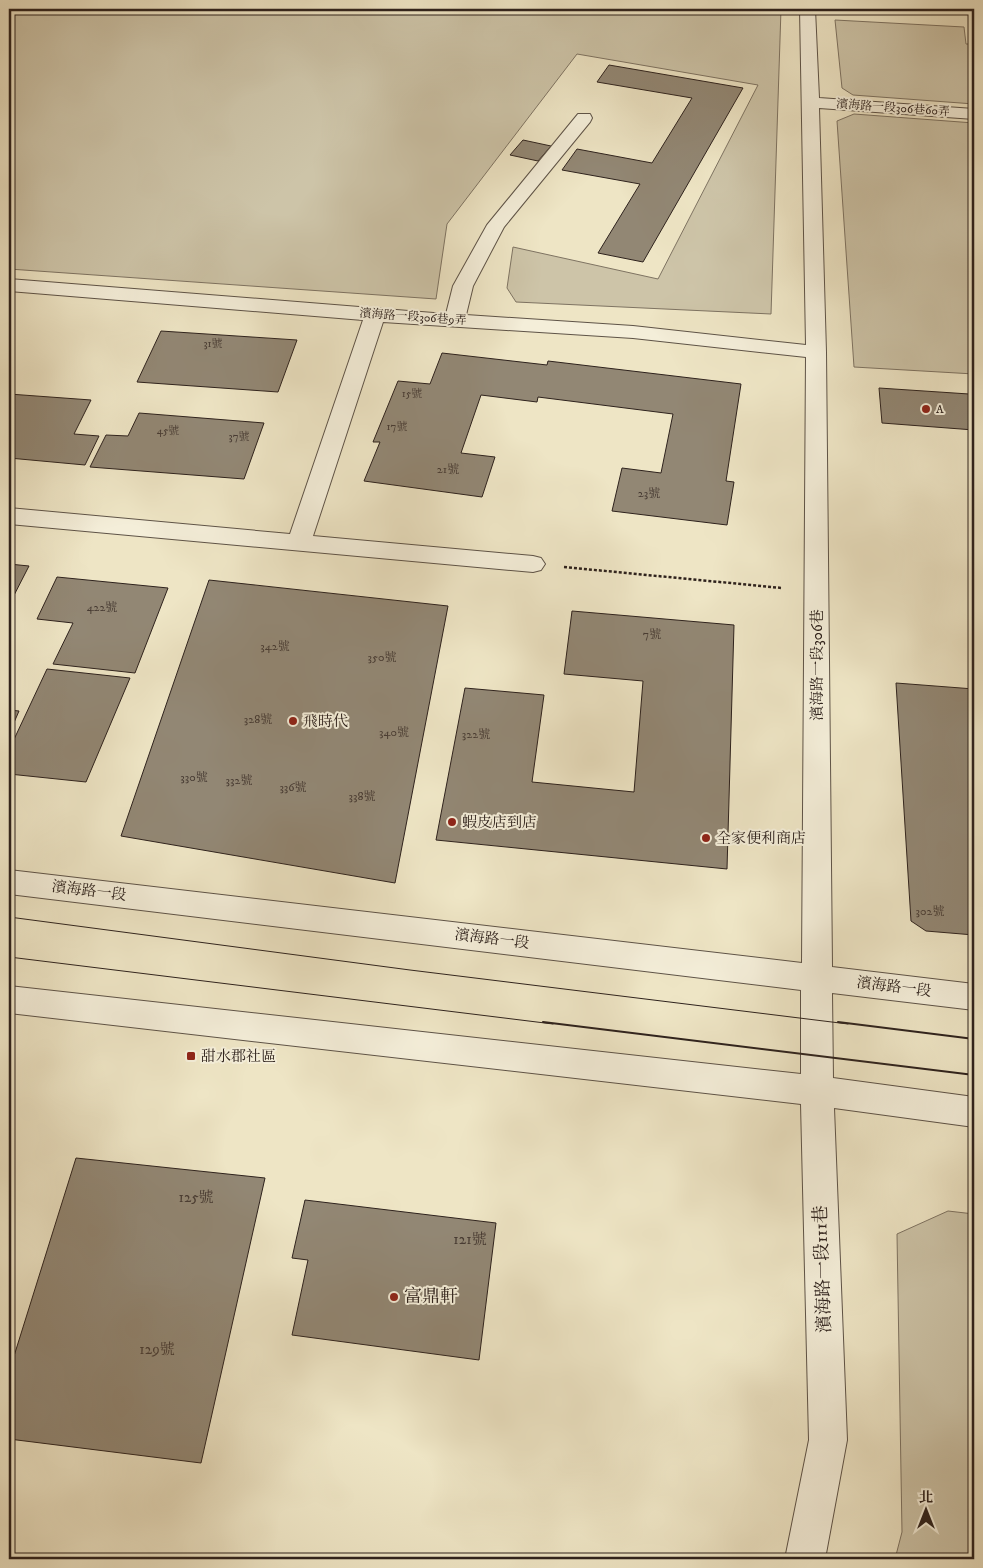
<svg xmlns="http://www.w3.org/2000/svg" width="983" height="1568" font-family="'IM FELL DW Pica','Noto Serif TC',serif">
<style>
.green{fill:#cdc4a8;stroke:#7e7362}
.building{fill:#928774;stroke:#2e221d}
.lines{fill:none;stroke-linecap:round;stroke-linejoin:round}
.minor-casing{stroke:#5e5347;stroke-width:2}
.path{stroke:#2e221d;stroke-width:2.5;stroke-dasharray:3 2;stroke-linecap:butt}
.minor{fill:#f4eed9;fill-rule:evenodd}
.tram-far1{stroke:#2e221d;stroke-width:1}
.tram{stroke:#2e221d;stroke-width:2}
.poi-dot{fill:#8f2418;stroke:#f4eed9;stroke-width:2}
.labels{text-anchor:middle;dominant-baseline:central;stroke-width:4;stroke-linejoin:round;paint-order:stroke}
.far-number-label{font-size:11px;fill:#473b33}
.far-street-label{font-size:12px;fill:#2e221d;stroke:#f4eed9}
.far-poi-label{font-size:12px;fill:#2e221d;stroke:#f4eed9;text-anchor:start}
.number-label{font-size:12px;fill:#473b33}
.street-label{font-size:15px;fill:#2e221d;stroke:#f4eed9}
.poi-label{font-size:15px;fill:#2e221d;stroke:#f4eed9;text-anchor:start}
.near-number-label{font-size:15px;fill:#473b33}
.near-street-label{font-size:18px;fill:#2e221d;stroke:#f4eed9}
.near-poi-label{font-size:18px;fill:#2e221d;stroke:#f4eed9;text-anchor:start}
</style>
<rect width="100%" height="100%" fill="#eee5c5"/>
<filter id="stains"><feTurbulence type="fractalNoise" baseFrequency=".004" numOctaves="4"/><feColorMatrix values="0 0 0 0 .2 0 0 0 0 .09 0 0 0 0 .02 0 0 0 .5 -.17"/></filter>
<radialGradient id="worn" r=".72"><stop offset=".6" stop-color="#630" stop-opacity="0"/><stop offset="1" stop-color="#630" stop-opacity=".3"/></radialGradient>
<path class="green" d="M9,9H781L771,314L516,302L507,288L513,247L658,279L758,85L577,54L447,224L436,299L9,269Z
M835,20L964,27L966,44H974V104L853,95L842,88Z
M854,114L974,123V374L854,367L837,121Z
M948,1211L974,1214V1559H895L902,1532L897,1234Z"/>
<path class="building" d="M609,65L743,88L643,262L598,253L640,184L562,170L577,149L652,163L692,98L597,82Z
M523,140L551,146L538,161L510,155Z
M161,331L297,340L278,392L137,382Z
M442,353L547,365L548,361L741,384L726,481L734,482L727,525L612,511L622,468L661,473L673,414L538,397L537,402L481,395L461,453L495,457L482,497L364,481L380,442H373L398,381L430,384Z
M879,388L969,394L974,430L882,423Z
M9,394L91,400L74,434L99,436L85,465L9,458Z
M139,413L264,423L244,479L90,467L106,435L128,436Z
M9,564L29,566L9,605Z
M57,577L168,588L135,673L53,664L73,623L37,619Z
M209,580L448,606L395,883L121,836Z
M572,611L734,625L727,869L436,840L465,688L544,695L532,782L634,792L643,681L564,674Z
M47,669L130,678L86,782L9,774V750Z
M896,683L974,689V935L926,931L911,921Z
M9,710L19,711L9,734Z
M76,1158L265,1178L201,1463L9,1439V1372Z
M305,1200L496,1223L479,1360L292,1335L308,1260L292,1258Z"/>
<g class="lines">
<defs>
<path id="minor" d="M800,9H815L819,98L974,109V119L819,108L826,352L832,967L974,984V1010L832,993L833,1078L974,1097V1127L834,1108L847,1440L825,1559H785L809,1440L801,1104L9,1013V986L801,1074V990L9,894V870L802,963L806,357L633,338L383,322L313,536L533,556L541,558L545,564L541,570L533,572L9,524V508L290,534L363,320L9,291V279L446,314L453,286L487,225L578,114H590L592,118L590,122L504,227L473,286L466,315L633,326L806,345Z"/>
</defs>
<use href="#minor" class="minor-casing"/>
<path class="path" d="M564,567L782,588"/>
<use href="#minor" class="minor"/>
<path class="tram-far1" d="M9,917L410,970L848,1024
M9,957L553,1024"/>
<path class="tram" d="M543,1022L974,1075
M838,1022L974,1039"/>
</g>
<g class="poi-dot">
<circle cx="926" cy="409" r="5"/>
<circle cx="293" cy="721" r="5"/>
<circle cx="452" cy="822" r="5"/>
<circle cx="706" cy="838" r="5"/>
<rect x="186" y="1051" width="10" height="10" rx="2.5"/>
<circle cx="394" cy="1297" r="5"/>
</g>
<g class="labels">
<g class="far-number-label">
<text x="213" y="344">31號</text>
<text x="412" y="394">15號</text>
<text x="397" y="427">17號</text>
<text x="168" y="431">45號</text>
<text x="239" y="437">37號</text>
</g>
<g class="far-street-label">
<text transform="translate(893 108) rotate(4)">濱海路一段306巷60弄</text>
<text transform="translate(413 317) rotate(4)">濱海路一段306巷9弄</text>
</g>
<g class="far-poi-label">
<text x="936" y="409">A</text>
</g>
<g class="number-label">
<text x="448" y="469">21號</text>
<text x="649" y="493">23號</text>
<text x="102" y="607">422號</text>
<text x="652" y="634">7號</text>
<text x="275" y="646">342號</text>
<text x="382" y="657">350號</text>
<text x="258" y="719">328號</text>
<text x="394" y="732">340號</text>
<text x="476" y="734">322號</text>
<text x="194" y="777">330號</text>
<text x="239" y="780">332號</text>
<text x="293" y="787">336號</text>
<text x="362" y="796">338號</text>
<text x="930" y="911">302號</text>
</g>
<g class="street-label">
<text transform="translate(817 665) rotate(-90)">濱海路一段306巷</text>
<text transform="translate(89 891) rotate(7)">濱海路一段</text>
<text transform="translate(492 939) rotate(7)">濱海路一段</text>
<text transform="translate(894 987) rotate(7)">濱海路一段</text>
</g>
<g class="poi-label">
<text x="303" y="721">飛時代</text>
<text x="462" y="822">蝦皮店到店</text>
<text x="716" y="838">全家便利商店</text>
<text x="201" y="1056">甜水郡社區</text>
</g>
<g class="near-number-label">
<text x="196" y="1197">125號</text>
<text x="470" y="1239">121號</text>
<text x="157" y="1349">129號</text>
</g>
<g class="near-street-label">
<text transform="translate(823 1269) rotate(-92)">濱海路一段111巷</text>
</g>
<g class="near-poi-label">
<text x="404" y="1297">富鼎軒</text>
</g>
</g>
<rect width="983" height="1568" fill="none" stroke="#eee5c5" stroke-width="30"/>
<rect x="10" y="10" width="963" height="1548" fill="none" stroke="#2e221d" stroke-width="2.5"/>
<rect x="15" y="15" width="953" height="1538" fill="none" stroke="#2e221d"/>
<g transform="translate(926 1510)" stroke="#f4eed9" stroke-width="4" paint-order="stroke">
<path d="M0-4L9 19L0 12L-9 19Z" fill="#2e221d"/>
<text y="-8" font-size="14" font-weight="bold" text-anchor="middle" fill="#2e221d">北</text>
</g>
<rect width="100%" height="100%" filter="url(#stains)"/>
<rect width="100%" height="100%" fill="url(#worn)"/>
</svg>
